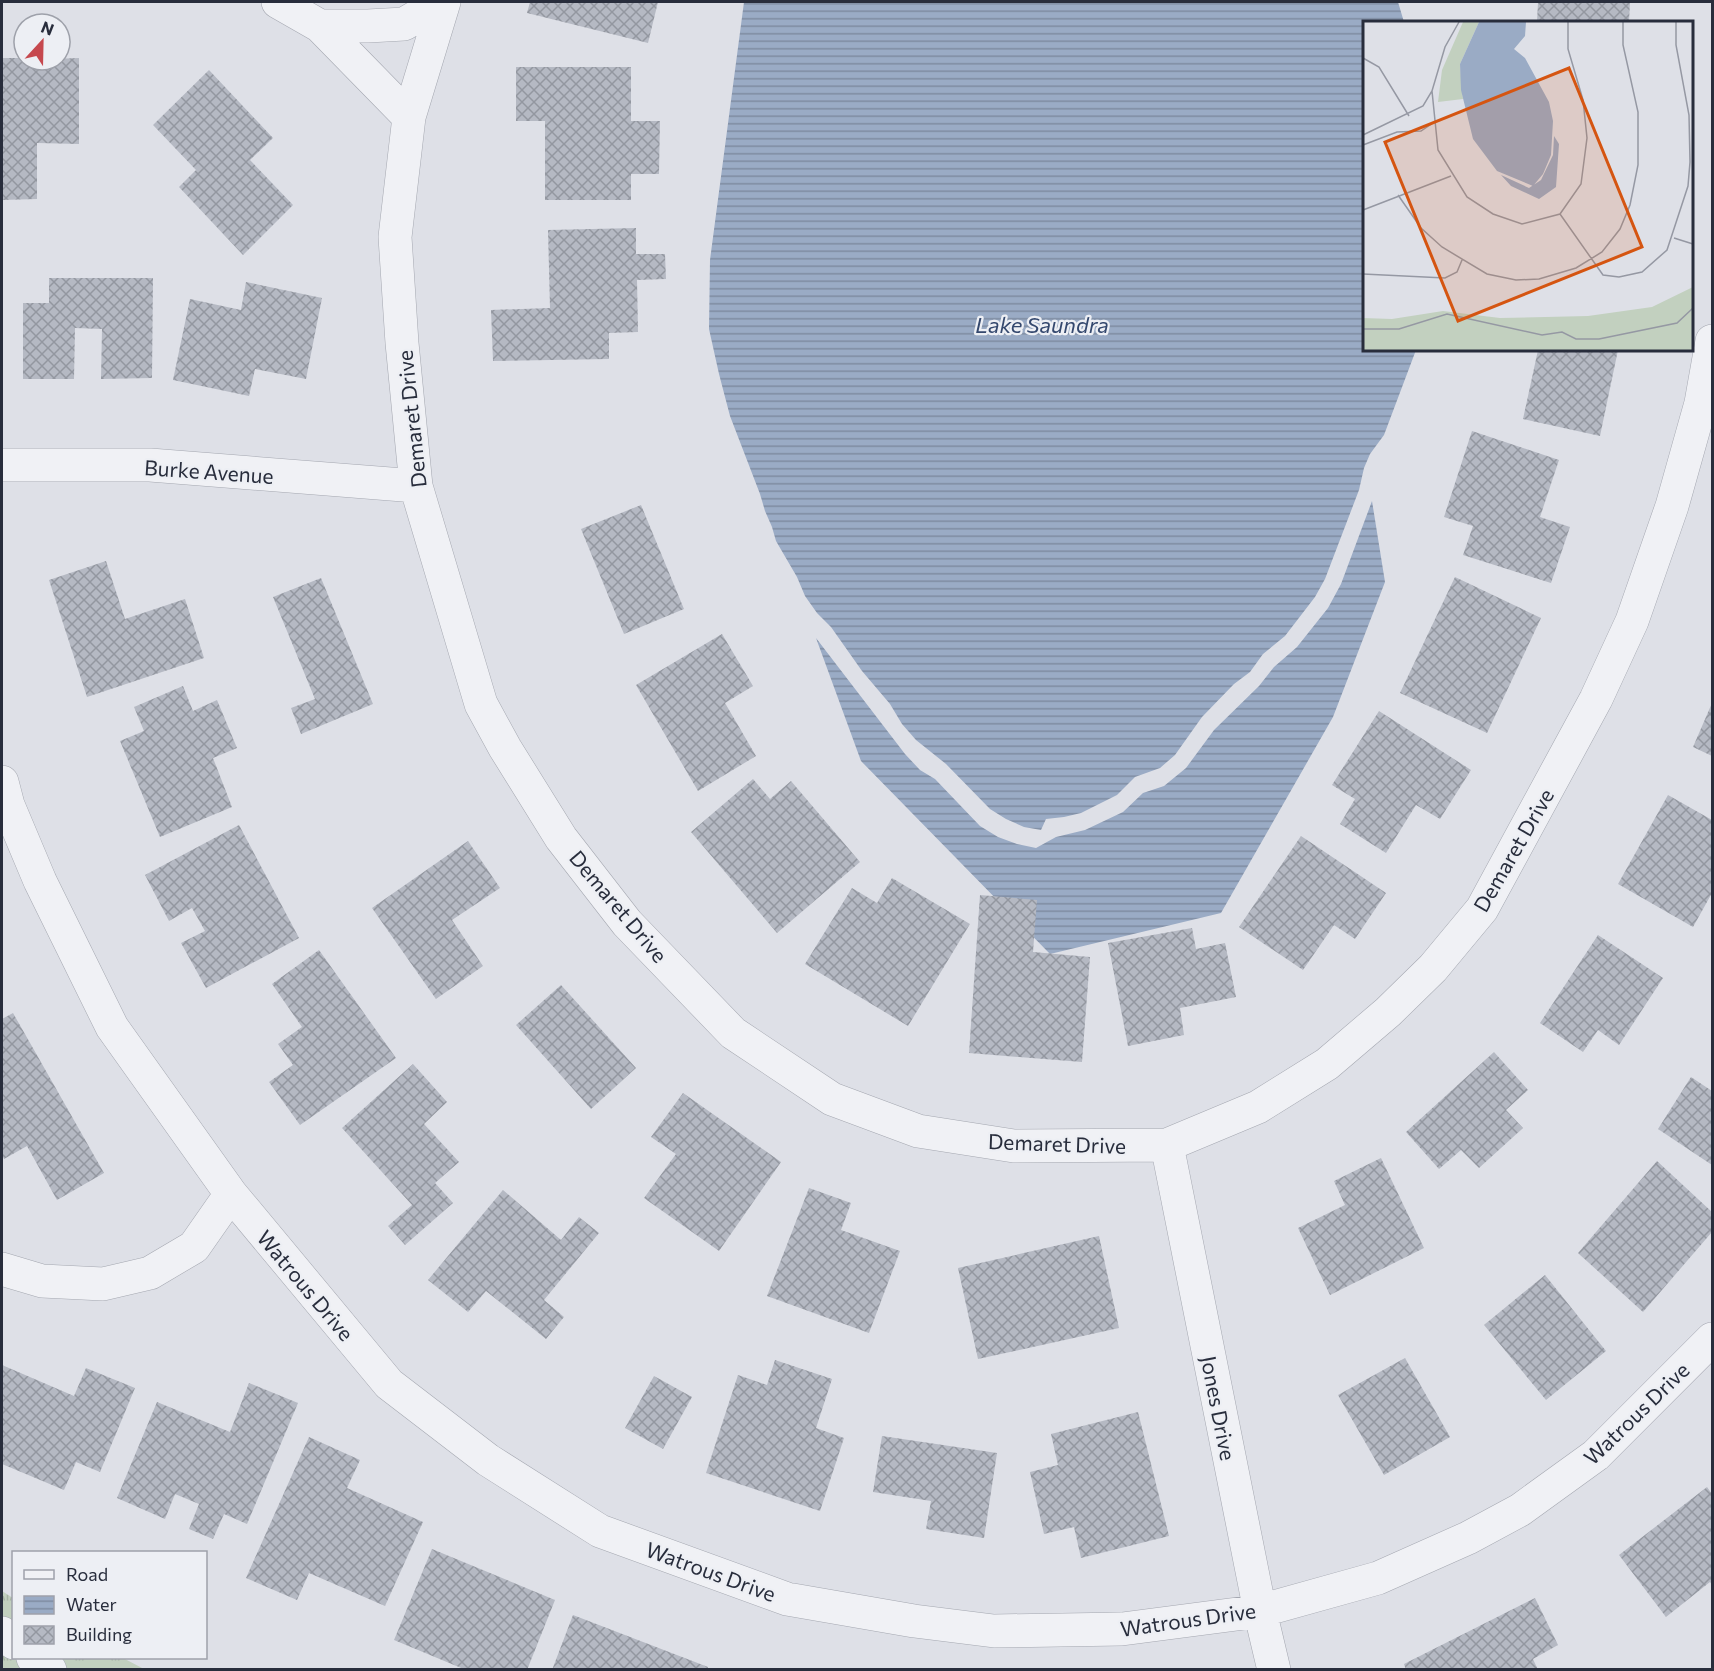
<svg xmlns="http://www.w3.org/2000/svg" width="1714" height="1671" font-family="Commissioner,sans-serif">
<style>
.grass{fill:url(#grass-tufts)}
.water{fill:url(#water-rules)}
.building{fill:url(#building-cross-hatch)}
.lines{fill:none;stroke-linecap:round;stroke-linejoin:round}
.minor-casing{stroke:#a4a7b0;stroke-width:34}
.minor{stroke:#f0f1f5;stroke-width:33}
.labels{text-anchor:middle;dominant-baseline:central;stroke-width:4.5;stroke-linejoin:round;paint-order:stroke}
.street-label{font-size:21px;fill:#282d3c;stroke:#edeff4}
.water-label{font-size:22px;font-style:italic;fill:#34486e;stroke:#edeff4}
.inset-road{fill:none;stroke:#9598a3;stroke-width:1.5}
.view{fill:#d55511;fill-opacity:0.15;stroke:#d55511;stroke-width:3}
.inset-edge{fill:none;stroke:#282d3c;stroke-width:3}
</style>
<defs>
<pattern id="grass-tufts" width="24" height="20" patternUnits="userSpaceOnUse" patternTransform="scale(1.5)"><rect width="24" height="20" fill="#c2d0bf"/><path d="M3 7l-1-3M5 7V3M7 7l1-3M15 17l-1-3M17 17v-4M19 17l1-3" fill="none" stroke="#a7b3a5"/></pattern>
<pattern id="water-rules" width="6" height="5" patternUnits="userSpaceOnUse" patternTransform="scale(1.5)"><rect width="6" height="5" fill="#9aabc5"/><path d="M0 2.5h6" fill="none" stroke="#7e8ca1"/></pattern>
<pattern id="building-cross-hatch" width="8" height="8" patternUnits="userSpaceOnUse" patternTransform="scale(1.5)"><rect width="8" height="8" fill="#b5b9c3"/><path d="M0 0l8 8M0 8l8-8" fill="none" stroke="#9397a0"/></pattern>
</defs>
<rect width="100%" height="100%" fill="#dee0e7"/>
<path class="grass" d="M2,1591L13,1598L14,1658H123L144,1669H2Z"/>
<path class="water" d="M744,2H1398L1404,22H1364V350H1416L1384,435L1370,454L1364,468L1359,490L1325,579L1315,597L1285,636L1263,654L1250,672L1234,684L1202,717L1175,755L1160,768L1135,777L1117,795L1081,813L1064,817L1046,819L1041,830L1024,827L1006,819L990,809L946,764L916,740L902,724L890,704L862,671L831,627L817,613L805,596L797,577L776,541L772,527L765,511L760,494L730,416L719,374L709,329L710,260Z
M1372,501L1385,582L1333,717L1221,913L1050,954L861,761L816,638L905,754L920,770L935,779L980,826L998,837L1017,844L1036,848L1056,837L1085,830L1123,812L1143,793L1164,786L1186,768L1214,730L1259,686L1274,667L1297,647L1328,608L1341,584Z"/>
<path class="building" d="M530,2H658L648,43L527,13Z
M1538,2H1630L1629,22H1537Z
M2,58H24V60L79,58V144L37,143V199L2,200Z
M516,67H631V121H660L659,174H631V200H545V121H516Z
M209,70L273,138L250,160L293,205L243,255L179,187L196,170L153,125Z
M636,228V254H665L666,279L637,280L638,332L609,333V359L493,361L491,310L550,308L548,230Z
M49,278H153L152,378L101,379L102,329L75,328L74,379H23V303H49Z
M246,282L322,298L306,379L255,369L249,396L173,380L190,299L241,310Z
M1538,350H1618L1600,436L1523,419Z
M1472,431L1559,460L1540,517L1570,527L1551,583L1463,555L1473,526L1444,517Z
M641,505L684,609L624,634L581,529Z
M106,561L125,619L185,599L204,658L87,697L49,580Z
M1455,577L1541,618L1487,733L1400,693Z
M321,578L373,704L301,734L291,708L315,699L273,597Z
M722,634L753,686L725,703L756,756L698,791L636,685Z
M183,686L193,711L217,700L237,748L213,758L232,807L160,837L120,741L144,731L134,707Z
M1712,703V756L1693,747Z
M1379,711L1471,770L1440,819L1416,805L1386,853L1340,824L1355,799L1332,785Z
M753,779L770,799L791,781L860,862L777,933L691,832Z
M1668,795L1712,820V893L1693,927L1618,884Z
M239,825L299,938L206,988L181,943L205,931L192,908L169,921L145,875Z
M1301,836L1386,893L1355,939L1334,925L1303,970L1239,927Z
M468,841L500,888L452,920L483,966L436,999L372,908Z
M892,878L970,924L908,1026L805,964L852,888L877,903Z
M980,895L1037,900L1033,952L1090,957L1082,1062L969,1053Z
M1192,928L1196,949L1225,943L1236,997L1180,1008L1184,1035L1128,1046L1108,943Z
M1598,935L1663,978L1619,1045L1598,1030L1583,1052L1540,1023Z
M319,950L396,1058L300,1125L269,1082L293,1065L278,1044L302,1027L272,984Z
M561,985L636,1068L591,1109L516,1025Z
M13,1013L104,1173L57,1200L27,1146L4,1159L2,1155V1019Z
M1494,1052L1528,1090L1506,1110L1523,1128L1479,1168L1461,1150L1439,1169L1406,1132Z
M413,1064L447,1102L424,1124L459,1162L435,1183L453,1203L405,1245L388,1226L412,1205L342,1128Z
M1691,1077L1712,1091V1165L1658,1129Z
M683,1093L781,1162L719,1251L644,1198L676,1154L651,1137Z
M1381,1158L1424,1248L1330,1295L1298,1228L1345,1205L1334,1181Z
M1657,1161L1712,1212V1232L1643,1312L1578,1253Z
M809,1188L851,1203L841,1230L900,1251L869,1333L767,1296Z
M503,1190L561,1240L579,1217L599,1233L544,1300L564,1317L546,1339L486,1291L468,1312L428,1280Z
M1099,1236L1119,1328L978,1359L958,1268Z
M1545,1275L1606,1351L1546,1400L1484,1325Z
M1405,1358L1450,1437L1384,1475L1338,1395Z
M775,1360L832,1379L816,1428L844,1438L820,1511L706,1473L738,1375L767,1385Z
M2,1365L74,1396L86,1368L135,1388L100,1472L76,1462L64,1490L2,1464Z
M654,1376L692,1397L663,1449L625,1428Z
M249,1383L298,1403L247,1524L224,1514L213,1539L189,1529L199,1504L175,1494L165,1519L117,1498L157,1402L230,1432Z
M1138,1412L1169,1536L1081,1558L1074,1527L1044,1534L1030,1472L1058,1465L1051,1434Z
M882,1436L997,1453L984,1538L926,1529L931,1501L873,1492Z
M309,1437L360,1460L347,1488L423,1522L385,1606L309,1573L297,1600L246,1578Z
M1707,1487L1712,1494V1585L1710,1582L1666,1617L1619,1555Z
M432,1549L555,1600L527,1670H466L394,1640Z
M1535,1598L1558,1645L1533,1659L1538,1670H1406L1404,1664Z
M573,1615L708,1667L707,1670H552Z"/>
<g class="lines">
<defs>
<path id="minor" d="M278,2L320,26H368L404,24L442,2
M444,2L409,117L395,237L402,343L416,486L481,704L505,748L561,838L627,923L733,1033L832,1099L918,1131L1014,1146L1167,1145L1258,1107L1327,1064L1388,1012L1433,968L1482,909L1596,699L1632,621L1672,506L1701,403L1712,341
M320,26L409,117
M2,465H150L416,486
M2,782L8,805L40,881L112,1027L231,1194L389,1384L488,1460L600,1531L787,1599L914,1621L994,1631L1122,1629L1260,1611L1378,1578L1468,1538L1520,1510L1596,1455L1712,1339
M1167,1145L1260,1611L1274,1670
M2,1269L42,1281L103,1284L150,1273L194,1247L231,1194
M2,1633L14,1643
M33,1658L50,1670"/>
</defs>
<use href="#minor" class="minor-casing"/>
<use href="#minor" class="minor"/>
</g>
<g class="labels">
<g class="street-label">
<text transform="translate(411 419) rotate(-96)">Demaret Drive</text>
<text transform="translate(209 471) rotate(4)">Burke Avenue</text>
<text transform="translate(1513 850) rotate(-60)">Demaret Drive</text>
<text transform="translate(619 906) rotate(50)">Demaret Drive</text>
<text transform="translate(1057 1143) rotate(2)">Demaret Drive</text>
<text transform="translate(306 1285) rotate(50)">Watrous Drive</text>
<text transform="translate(1219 1408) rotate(79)">Jones Drive</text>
<text transform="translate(1636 1413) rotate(-44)">Watrous Drive</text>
<text transform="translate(711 1571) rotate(20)">Watrous Drive</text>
<text transform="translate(1188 1619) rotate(-8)">Watrous Drive</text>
</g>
<g class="water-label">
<text x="1042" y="324">Lake Saundra</text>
</g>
</g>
<g transform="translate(1363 21)">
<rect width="330" height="330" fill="#dee0e7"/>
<path d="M100,1H116L97,43L100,78L75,81L79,49ZM330,266V329H0V297L29,298L80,290L137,297L225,295L289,286Z" fill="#c2d0bf"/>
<path d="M116,1H163L162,15L151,28L162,37L186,81L190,100L188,134L180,153L170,165L134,150L110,118L98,69L97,43ZM191,115L196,123L193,166L176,178L148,165L138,154L166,167L178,159L190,134Z" fill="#9aabc5"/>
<path class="inset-road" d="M0,37L16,46L46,95M69,70L75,129L104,176L130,193L159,203L197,193L218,163L224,117L220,79L205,28V1M0,114L60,85L69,70L82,26L96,1M0,124L34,111L58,110L70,102M35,174L58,207L79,226L124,253L153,259L176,258L213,247L239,231L257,208L267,184L275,144V91L260,24V1M0,189L88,155M197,193L240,254L256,256L279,251L304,229L325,165L327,141L326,94L313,24V1M311,217L330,223M0,253L82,257L94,251L99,239M0,308H36L84,293L179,314L199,311L213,318H236L314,302L330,287"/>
<path class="view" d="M206,47L279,226L95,300L22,121Z"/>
<rect width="330" height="330" class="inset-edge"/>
</g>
<rect width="1714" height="1671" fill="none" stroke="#282d3c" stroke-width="6"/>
<rect x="12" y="1551" width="195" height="108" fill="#edeff4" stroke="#9ea1aa" stroke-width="1.5"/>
<rect x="24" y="1570" width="30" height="9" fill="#f0f1f5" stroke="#9ea1aa" stroke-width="1.5"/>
<text x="66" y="1581" font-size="18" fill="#282d3c">Road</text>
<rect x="24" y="1596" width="30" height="18" fill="url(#water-rules)" stroke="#9ea1aa" stroke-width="1.5"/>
<text x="66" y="1611" font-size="18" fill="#282d3c">Water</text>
<rect x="24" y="1626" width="30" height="18" fill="url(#building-cross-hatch)" stroke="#9ea1aa" stroke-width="1.5"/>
<text x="66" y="1641" font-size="18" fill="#282d3c">Building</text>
<g transform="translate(42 42) rotate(22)"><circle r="28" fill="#edeff4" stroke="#9ea1aa" stroke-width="1.5"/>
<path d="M0-4.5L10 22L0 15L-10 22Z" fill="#c6484e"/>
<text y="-9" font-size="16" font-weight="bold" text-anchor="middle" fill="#282d3c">N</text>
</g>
</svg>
